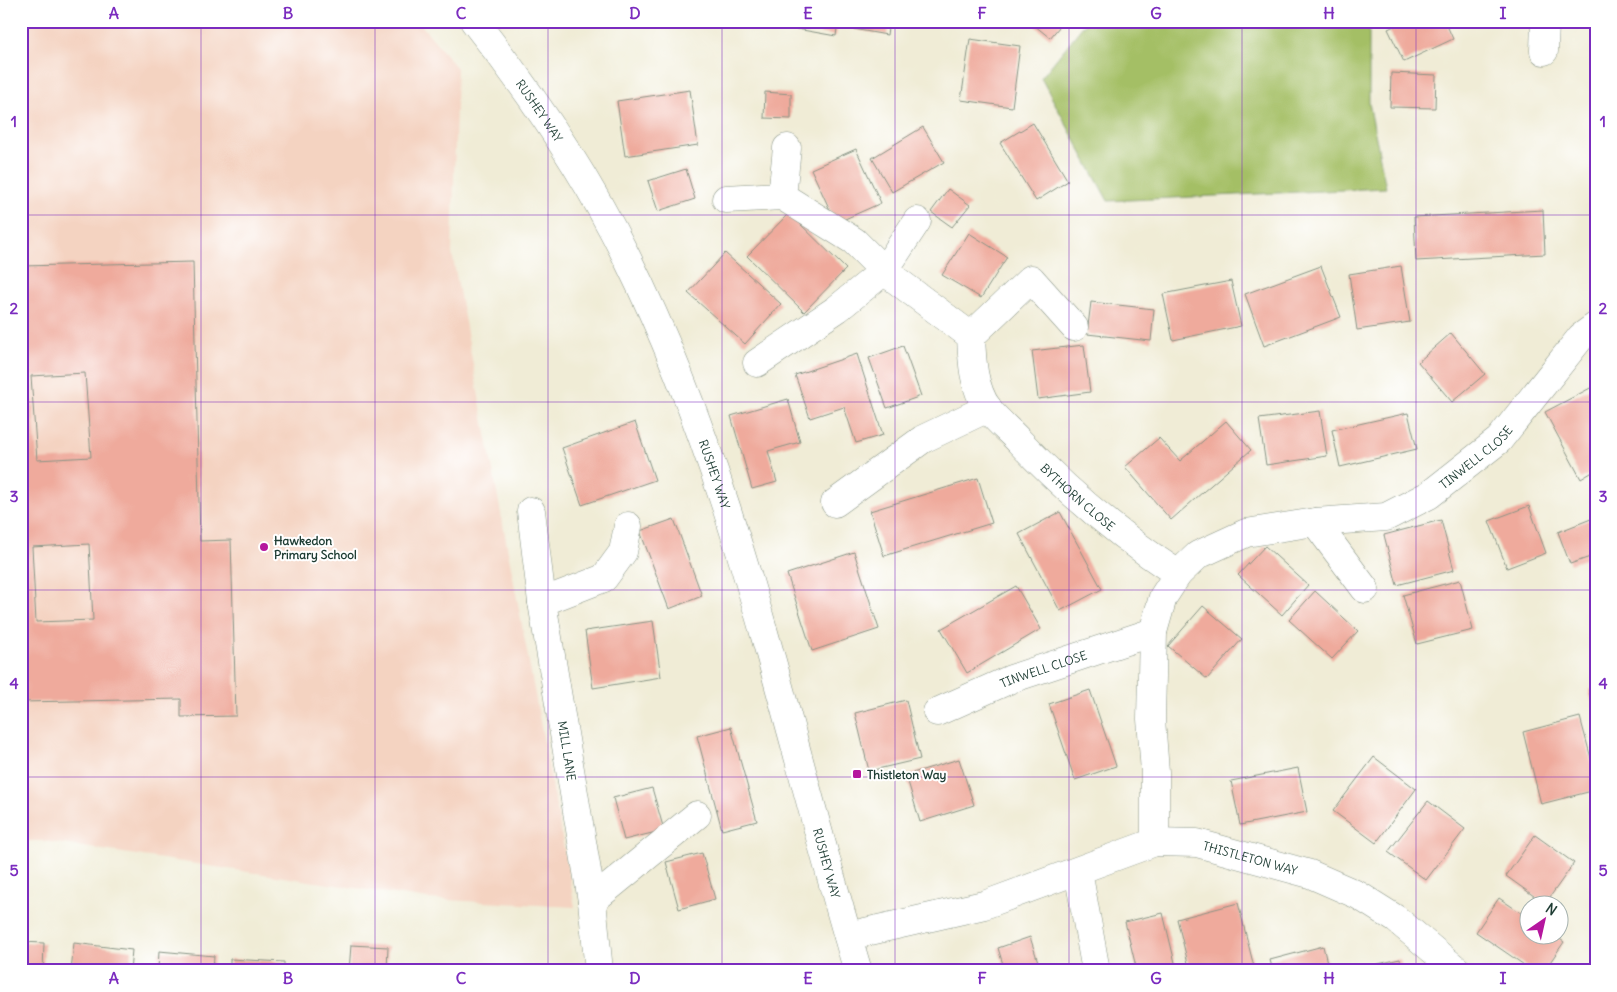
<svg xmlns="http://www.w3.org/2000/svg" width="1617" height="992" font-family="Delius,sans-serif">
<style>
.built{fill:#f4d3c1}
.green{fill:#a4bf65;stroke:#627e4c}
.building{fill:#efaa9c;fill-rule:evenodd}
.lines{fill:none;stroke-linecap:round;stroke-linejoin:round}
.minor-casing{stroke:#889485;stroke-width:29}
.minor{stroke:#fff;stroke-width:28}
.grid{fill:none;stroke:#7b2cbf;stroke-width:1;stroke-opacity:0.55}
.poi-dot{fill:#b5179e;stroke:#fff;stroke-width:2}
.labels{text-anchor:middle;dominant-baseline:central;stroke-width:4;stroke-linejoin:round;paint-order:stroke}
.street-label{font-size:12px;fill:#1f3d34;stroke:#fff}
.poi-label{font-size:12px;font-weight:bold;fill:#1f3d34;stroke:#fff;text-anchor:start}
.neatline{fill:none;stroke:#7b2cbf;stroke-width:2}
.grid-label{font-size:16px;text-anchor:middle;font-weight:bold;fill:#7b2cbf}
</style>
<rect width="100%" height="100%" fill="#fff"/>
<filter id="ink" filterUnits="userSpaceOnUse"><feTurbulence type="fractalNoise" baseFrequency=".02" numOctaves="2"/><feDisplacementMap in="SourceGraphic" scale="10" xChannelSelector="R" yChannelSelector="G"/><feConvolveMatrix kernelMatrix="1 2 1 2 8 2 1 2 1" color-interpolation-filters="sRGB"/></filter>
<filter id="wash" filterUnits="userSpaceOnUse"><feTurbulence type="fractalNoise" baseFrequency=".0096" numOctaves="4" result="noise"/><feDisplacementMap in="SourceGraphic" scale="20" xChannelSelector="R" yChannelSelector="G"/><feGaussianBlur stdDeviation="1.12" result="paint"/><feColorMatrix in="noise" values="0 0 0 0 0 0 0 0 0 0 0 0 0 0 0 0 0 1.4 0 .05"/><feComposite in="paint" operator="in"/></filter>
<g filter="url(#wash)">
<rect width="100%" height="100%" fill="#f0ecd6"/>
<path class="built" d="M21,21H418L457,68L452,253L575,907L428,899L44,841H21Z"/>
<path class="green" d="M1087,21H1351L1369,27V103L1386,188L1108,201L1041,78Z"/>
<g id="blocks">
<path class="building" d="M758,21H785L784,27Z
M793,21H838L836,36L791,28Z
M843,21H889L887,35L842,27Z
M1029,21H1064L1050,38Z
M1405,21H1445L1453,39L1404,62L1388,29Z
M970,39L1020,46L1012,107L961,100Z
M1391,73L1436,75L1435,108L1390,107Z
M690,90L698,145L625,156L617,101Z
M765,92L791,94V119L764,118Z
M1033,123L1068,181L1036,201L1000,143Z
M923,127L944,162L892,192L872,158Z
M856,149L881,203L836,223L811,169Z
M686,169L695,199L658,211L648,181Z
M948,189L970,205L952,227L931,212Z
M1543,210L1545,254L1416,261L1414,217Z
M789,213L846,269L804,312L747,256Z
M969,233L1007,257L981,298L942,275Z
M725,253L781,304L745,344L688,293Z
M193,262L200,541L231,540L236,716L181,717V699L21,702V266ZM85,373L91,457L37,460L31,376ZM89,544L93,620L36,622L32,547Z
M1321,266L1341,317L1264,346L1245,294Z
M1401,266L1410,322L1357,330L1349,274Z
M1231,281L1241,326L1173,340L1163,294Z
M1091,302L1154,309L1151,341L1087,334Z
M1451,333L1485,374L1452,402L1418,362Z
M1084,345L1090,392L1038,399L1032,351Z
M903,346L921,396L887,408L869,358Z
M857,354L883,435L856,443L844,407L810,418L795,375Z
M1596,385V470L1581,479L1545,412Z
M788,399L800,442L768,451L777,482L752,489L731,416Z
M1320,411L1327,456L1266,465L1259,419Z
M1408,413L1417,449L1340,467L1332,430Z
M1226,421L1251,450L1171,520L1125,467L1159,438L1180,461Z
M635,422L655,480L582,505L562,448Z
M978,478L992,523L884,556L870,511Z
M1529,506L1546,553L1507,568L1489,521Z
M1060,512L1102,589L1060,611L1019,534Z
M1596,517V555L1570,564L1558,532Z
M674,519L702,596L669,609L640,531Z
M1441,520L1454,570L1397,585L1384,535Z
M1265,546L1308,585L1282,615L1238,575Z
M854,552L879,629L812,651L787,574Z
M1460,580L1473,630L1417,644L1403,595Z
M1016,586L1041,629L967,673L941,629Z
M1315,591L1358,631L1332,659L1289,620Z
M1203,606L1242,639L1207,679L1168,646Z
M653,621L661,677L593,688L585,631Z
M1596,688V714H1595L1589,690Z
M1090,690L1116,766L1075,780L1049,704Z
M906,700L920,759L869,771L855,713Z
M1580,717L1596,777V790L1541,804L1523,732Z
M731,727L757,821L722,830L697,736Z
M1374,757L1416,789L1376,843L1333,811Z
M959,759L974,805L920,822L906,775Z
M1298,768L1307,812L1240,825L1231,781Z
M652,788L664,830L624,840L613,798Z
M1428,801L1465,829L1426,880L1388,852Z
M1535,835L1574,863L1545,904L1506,876Z
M702,853L715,899L679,909L666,862Z
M1499,898L1530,919V934H1553L1564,942L1544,971H1533L1476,932Z
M1238,903L1255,971H1190L1177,919Z
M1163,913L1177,971H1137L1125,922Z
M1030,937L1041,971H1005L998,948Z
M21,942L44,943L43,971H21Z
M74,943L132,950L130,971H71Z
M351,945L388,947L387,971H349Z
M1323,946L1329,971H1273L1270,960Z
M159,951L214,956L213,971H158Z
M230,959L284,962V971H230Z
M1400,959L1403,971H1351V970Z"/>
</g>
</g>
<g filter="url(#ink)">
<use href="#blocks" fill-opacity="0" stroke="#889485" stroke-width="1"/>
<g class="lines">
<defs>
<g id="minor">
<path id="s1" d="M474,21C532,94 585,173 626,256C738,481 786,732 858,971"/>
<path d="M1544,51L1545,21"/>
<path d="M782,196L787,148"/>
<path id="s2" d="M726,199L782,196L854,241L884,271L971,336C972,361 973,387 988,409C997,421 1010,431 1020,442C1067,492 1120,536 1178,574"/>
<path d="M971,336L1031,279L1074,327"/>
<path d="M757,363L837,309L884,271L917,221"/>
<path d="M835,503L923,439L988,408"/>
<path d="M531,511L542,602"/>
<path d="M1315,522L1365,589"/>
<path id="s3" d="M937,712L1011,679L1153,632"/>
<path id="s4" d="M1155,842V772L1151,719L1153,632L1163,597L1178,574L1198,555L1246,533L1315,522L1386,517L1429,495L1499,440L1581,337L1596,326"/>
<path d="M1078,871L1096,971"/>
<path d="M592,901L697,815"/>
<path id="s5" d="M848,936L984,905L1155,842L1197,843L1310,874L1358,895L1396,919L1458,971"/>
<path d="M599,971L592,901L542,602L604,578L623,552L628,526"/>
</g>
</defs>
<use href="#minor" class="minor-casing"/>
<use href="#minor" class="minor"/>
</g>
</g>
<path class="grid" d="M201,21V971M375,21V971M548,21V971M722,21V971M895,21V971M1069,21V971M1242,21V971M1416,21V971M21,215H1596M21,402H1596M21,590H1596M21,777H1596"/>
<g class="poi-dot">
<circle cx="264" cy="547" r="5"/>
<rect x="852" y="769" width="10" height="10" rx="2.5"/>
</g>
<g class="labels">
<g class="street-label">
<text stroke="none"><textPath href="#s1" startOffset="111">RUSHEY WAY</textPath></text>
<text stroke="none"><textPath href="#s4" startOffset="604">TINWELL CLOSE</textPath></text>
<text stroke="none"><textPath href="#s1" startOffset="516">RUSHEY WAY</textPath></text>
<text stroke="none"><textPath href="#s2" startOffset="494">BYTHORN CLOSE</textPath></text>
<text stroke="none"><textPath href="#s3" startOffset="115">TINWELL CLOSE</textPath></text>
<text transform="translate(567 751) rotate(81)">MILL LANE</text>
<text stroke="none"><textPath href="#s5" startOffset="419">THISTLETON WAY</textPath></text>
<text stroke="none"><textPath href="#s1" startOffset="921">RUSHEY WAY</textPath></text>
</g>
<g class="poi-label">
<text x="274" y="540">Hawkedon<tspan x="274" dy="14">Primary School</tspan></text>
<text x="867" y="774">Thistleton Way</text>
</g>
</g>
<rect width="1617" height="992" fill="none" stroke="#fff" stroke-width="55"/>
<g transform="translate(1544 920) rotate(34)"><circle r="24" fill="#ffffff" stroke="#a5b1ae"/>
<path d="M0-4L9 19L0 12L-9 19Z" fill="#b5179e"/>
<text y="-8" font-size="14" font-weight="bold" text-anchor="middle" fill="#1f3d34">N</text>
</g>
<rect x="28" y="28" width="1562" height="936" class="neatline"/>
<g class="grid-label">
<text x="114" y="19">A</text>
<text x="288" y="19">B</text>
<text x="461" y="19">C</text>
<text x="635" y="19">D</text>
<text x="808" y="19">E</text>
<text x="982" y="19">F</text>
<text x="1156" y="19">G</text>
<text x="1329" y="19">H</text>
<text x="1503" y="19">I</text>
<text x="14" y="127">1</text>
<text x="1603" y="127">1</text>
<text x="14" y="314">2</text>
<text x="1603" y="314">2</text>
<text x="14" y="502">3</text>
<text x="1603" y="502">3</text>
<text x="14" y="689">4</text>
<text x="1603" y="689">4</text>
<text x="14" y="876">5</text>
<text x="1603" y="876">5</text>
<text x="114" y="984">A</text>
<text x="288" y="984">B</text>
<text x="461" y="984">C</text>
<text x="635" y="984">D</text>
<text x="808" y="984">E</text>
<text x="982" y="984">F</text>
<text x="1156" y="984">G</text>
<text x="1329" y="984">H</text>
<text x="1503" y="984">I</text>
</g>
</svg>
